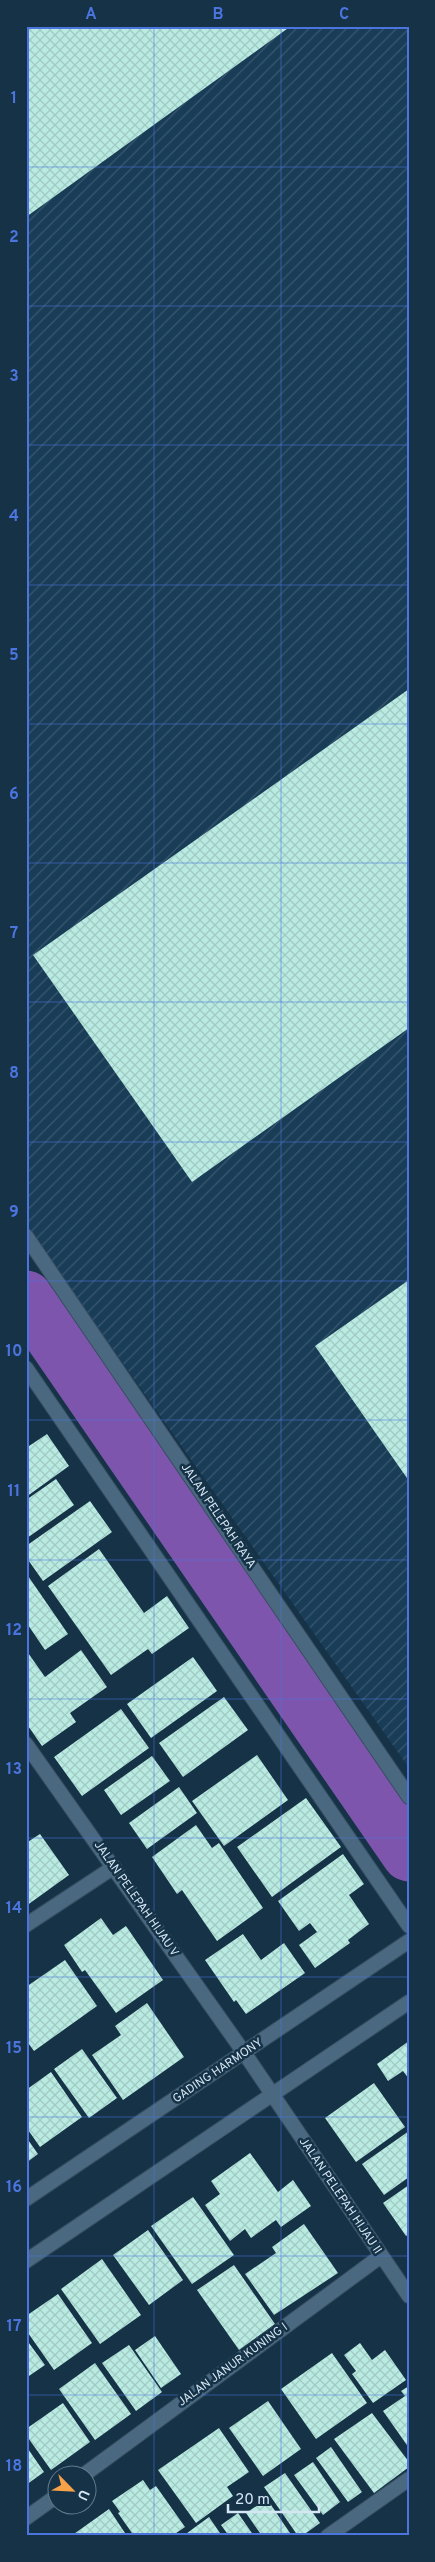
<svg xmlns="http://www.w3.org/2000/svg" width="435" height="2562" font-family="Overpass,sans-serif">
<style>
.industrial{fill:url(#industrial-furrows)}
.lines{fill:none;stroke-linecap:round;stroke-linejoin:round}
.river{stroke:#7e55ac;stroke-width:55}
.building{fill:url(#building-cross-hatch)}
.minor-casing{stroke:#374e61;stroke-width:16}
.tertiary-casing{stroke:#374e61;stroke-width:16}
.minor{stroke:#4a6981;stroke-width:14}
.tertiary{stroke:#4a6981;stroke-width:14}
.grid{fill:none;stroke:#4b74df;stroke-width:1;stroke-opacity:0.55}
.labels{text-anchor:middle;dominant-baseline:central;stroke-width:5;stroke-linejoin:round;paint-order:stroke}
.street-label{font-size:12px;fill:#d5e6f4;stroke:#153247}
.neatline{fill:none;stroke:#4b74df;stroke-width:2}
.grid-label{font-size:16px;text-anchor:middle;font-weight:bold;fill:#4b74df}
</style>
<defs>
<pattern id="industrial-furrows" width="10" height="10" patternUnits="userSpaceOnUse" patternTransform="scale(1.25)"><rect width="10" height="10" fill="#193c57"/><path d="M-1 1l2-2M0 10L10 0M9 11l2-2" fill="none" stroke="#3a5870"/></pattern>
<pattern id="building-cross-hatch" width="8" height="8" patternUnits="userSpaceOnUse" patternTransform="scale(1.25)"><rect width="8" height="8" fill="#b9ebe2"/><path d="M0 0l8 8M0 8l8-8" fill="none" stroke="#a1cac3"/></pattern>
</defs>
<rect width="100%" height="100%" fill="#153247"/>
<path class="industrial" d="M26,26H409V1768L26,1226Z"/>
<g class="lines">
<path class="river" d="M26,1298L409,1854"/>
</g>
<path class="building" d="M26,26H291L26,217Z
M409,689V1028L192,1182L33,955Z
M409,1280V1481L315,1346Z
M47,1434L69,1466L26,1497V1448Z
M56,1479L74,1505L27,1538L26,1500Z
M90,1501L112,1532L43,1581L26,1557V1546Z
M99,1549L144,1613L167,1596L189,1628L152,1654L148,1649L111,1675L48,1586Z
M26,1573L68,1634L45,1650L28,1625L26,1626Z
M26,1650L45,1677L81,1650L107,1687L70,1713L76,1722L42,1746L26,1723Z
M193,1657L217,1691L151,1738L127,1704Z
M224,1697L248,1730L183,1777L159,1743Z
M121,1709L149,1748L82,1796L54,1757Z
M257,1755L288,1800L224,1846L192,1801Z
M152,1756L170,1781L121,1815L104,1790Z
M179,1787L197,1813L147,1849L129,1823Z
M306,1798L341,1847L272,1897L237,1847Z
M196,1825L212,1848L219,1843L263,1908L217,1941L182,1890L177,1894L152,1857Z
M40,1834L69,1875L26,1906V1843Z
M343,1854L364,1884L349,1895L369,1924L348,1940L350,1943L315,1968L299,1945L317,1932L310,1923L299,1931L278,1901Z
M101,1918L113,1935L126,1926L163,1980L116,2013L85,1970L82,1972L64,1945Z
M243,1934L261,1960L284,1943L305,1973L246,2014L236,2000L234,2002L205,1960Z
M65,1960L97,2006L34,2051L26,2040V1987Z
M147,2003L184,2057L123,2100L92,2055L121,2035L115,2026Z
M409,2041V2079L403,2071L388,2081L377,2064Z
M82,2049L117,2098L89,2118L54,2069Z
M51,2072L82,2117L40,2147L26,2127V2090Z
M374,2083L405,2127L356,2162L325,2118Z
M409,2131V2177L384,2195L362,2164Z
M26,2137L38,2154L26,2163Z
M250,2153L278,2192L293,2180L311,2206L281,2227L276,2220L251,2238L245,2229L230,2241L205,2205L220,2194L211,2181Z
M409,2185V2234L406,2236L383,2203Z
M193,2197L234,2255L192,2284L151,2226Z
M304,2224L338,2273L274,2315L245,2274L276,2253L272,2247Z
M148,2230L183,2280L149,2305L113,2255Z
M102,2259L141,2315L100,2344L61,2289Z
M234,2265L275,2324L239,2350L197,2290Z
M58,2294L92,2343L54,2370L26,2330V2316Z
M155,2336L181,2374L161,2388L135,2350Z
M26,2339L45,2365L26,2378Z
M360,2343L372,2360L385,2350L406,2380L373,2403L352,2374L356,2371L344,2355Z
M129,2345L162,2392L136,2411L102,2363Z
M332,2353L367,2403L316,2439L281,2389Z
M95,2363L131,2414L95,2440L59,2389Z
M409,2386V2448L383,2411L405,2396L401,2391Z
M268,2401L301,2449L263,2476L229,2428Z
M63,2403L90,2442L51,2470L26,2435V2429Z
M372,2413L409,2462V2467L374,2493L334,2439Z
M219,2428L249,2472L227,2487L233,2496L196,2523L158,2470Z
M26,2446L44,2472L26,2485Z
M331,2447L362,2492L348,2502L316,2458Z
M313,2462L340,2502L323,2515L294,2475Z
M285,2473L320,2523L302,2536H298L264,2487Z
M143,2480L150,2490L156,2486L185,2527L172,2536H134L118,2513L120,2512L112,2501Z
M267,2499L292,2536H262L246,2513Z
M109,2509L127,2536H71Z
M238,2513L254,2536H229L221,2525Z
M209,2517L222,2536H183Z"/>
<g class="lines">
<defs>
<path id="minor" d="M26,1368L409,1926
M26,1744L245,2054L409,2296
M26,1925L114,1867
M26,2199L409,1941
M26,2261L409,2002
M85,2474L381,2256
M26,2518L58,2495
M328,2536L409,2479"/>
<path id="tertiary" d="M26,1236L409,1797"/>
</defs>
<use href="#minor" class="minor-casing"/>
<use href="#tertiary" class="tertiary-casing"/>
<use href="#minor" class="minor"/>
<use href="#tertiary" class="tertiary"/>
</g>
<path class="grid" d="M154,26V2536M281,26V2536M26,167H409M26,306H409M26,445H409M26,585H409M26,724H409M26,863H409M26,1002H409M26,1142H409M26,1281H409M26,1420H409M26,1560H409M26,1699H409M26,1838H409M26,1977H409M26,2117H409M26,2256H409M26,2395H409"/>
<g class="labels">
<g class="street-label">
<text transform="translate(218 1516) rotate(56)">JALAN PELEPAH RAYA</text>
<text transform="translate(136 1899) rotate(55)">JALAN PELEPAH HIJAU V</text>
<text transform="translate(218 2071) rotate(-34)">GADING HARMONY</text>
<text transform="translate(340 2196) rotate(56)">JALAN PELEPAH HIJAU II</text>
<text transform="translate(233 2365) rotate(-36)">JALAN JANUR KUNING I</text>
</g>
</g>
<rect width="435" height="2562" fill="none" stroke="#153247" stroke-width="55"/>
<g transform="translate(72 2490) rotate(114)"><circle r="24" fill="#153247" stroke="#627a8c"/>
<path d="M0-4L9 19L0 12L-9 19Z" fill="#f7a149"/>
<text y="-8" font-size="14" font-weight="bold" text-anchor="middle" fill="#d5e6f4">U</text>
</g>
<path d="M228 2504v8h91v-8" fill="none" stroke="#d5e6f4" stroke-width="2.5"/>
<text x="235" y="2504" font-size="15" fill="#d5e6f4" stroke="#153247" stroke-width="4" paint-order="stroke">20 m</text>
<rect x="28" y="28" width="380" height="2506" class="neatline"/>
<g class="grid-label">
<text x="91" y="19">A</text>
<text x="218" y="19">B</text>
<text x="344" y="19">C</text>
<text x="14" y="103">1</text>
<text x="14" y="242">2</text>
<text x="14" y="381">3</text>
<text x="14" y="521">4</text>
<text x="14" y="660">5</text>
<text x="14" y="799">6</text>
<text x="14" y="938">7</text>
<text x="14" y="1078">8</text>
<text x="14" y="1217">9</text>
<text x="14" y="1356">10</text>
<text x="14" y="1496">11</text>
<text x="14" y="1635">12</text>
<text x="14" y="1774">13</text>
<text x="14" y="1913">14</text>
<text x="14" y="2053">15</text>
<text x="14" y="2192">16</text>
<text x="14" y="2331">17</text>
<text x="14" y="2471">18</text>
</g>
</svg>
